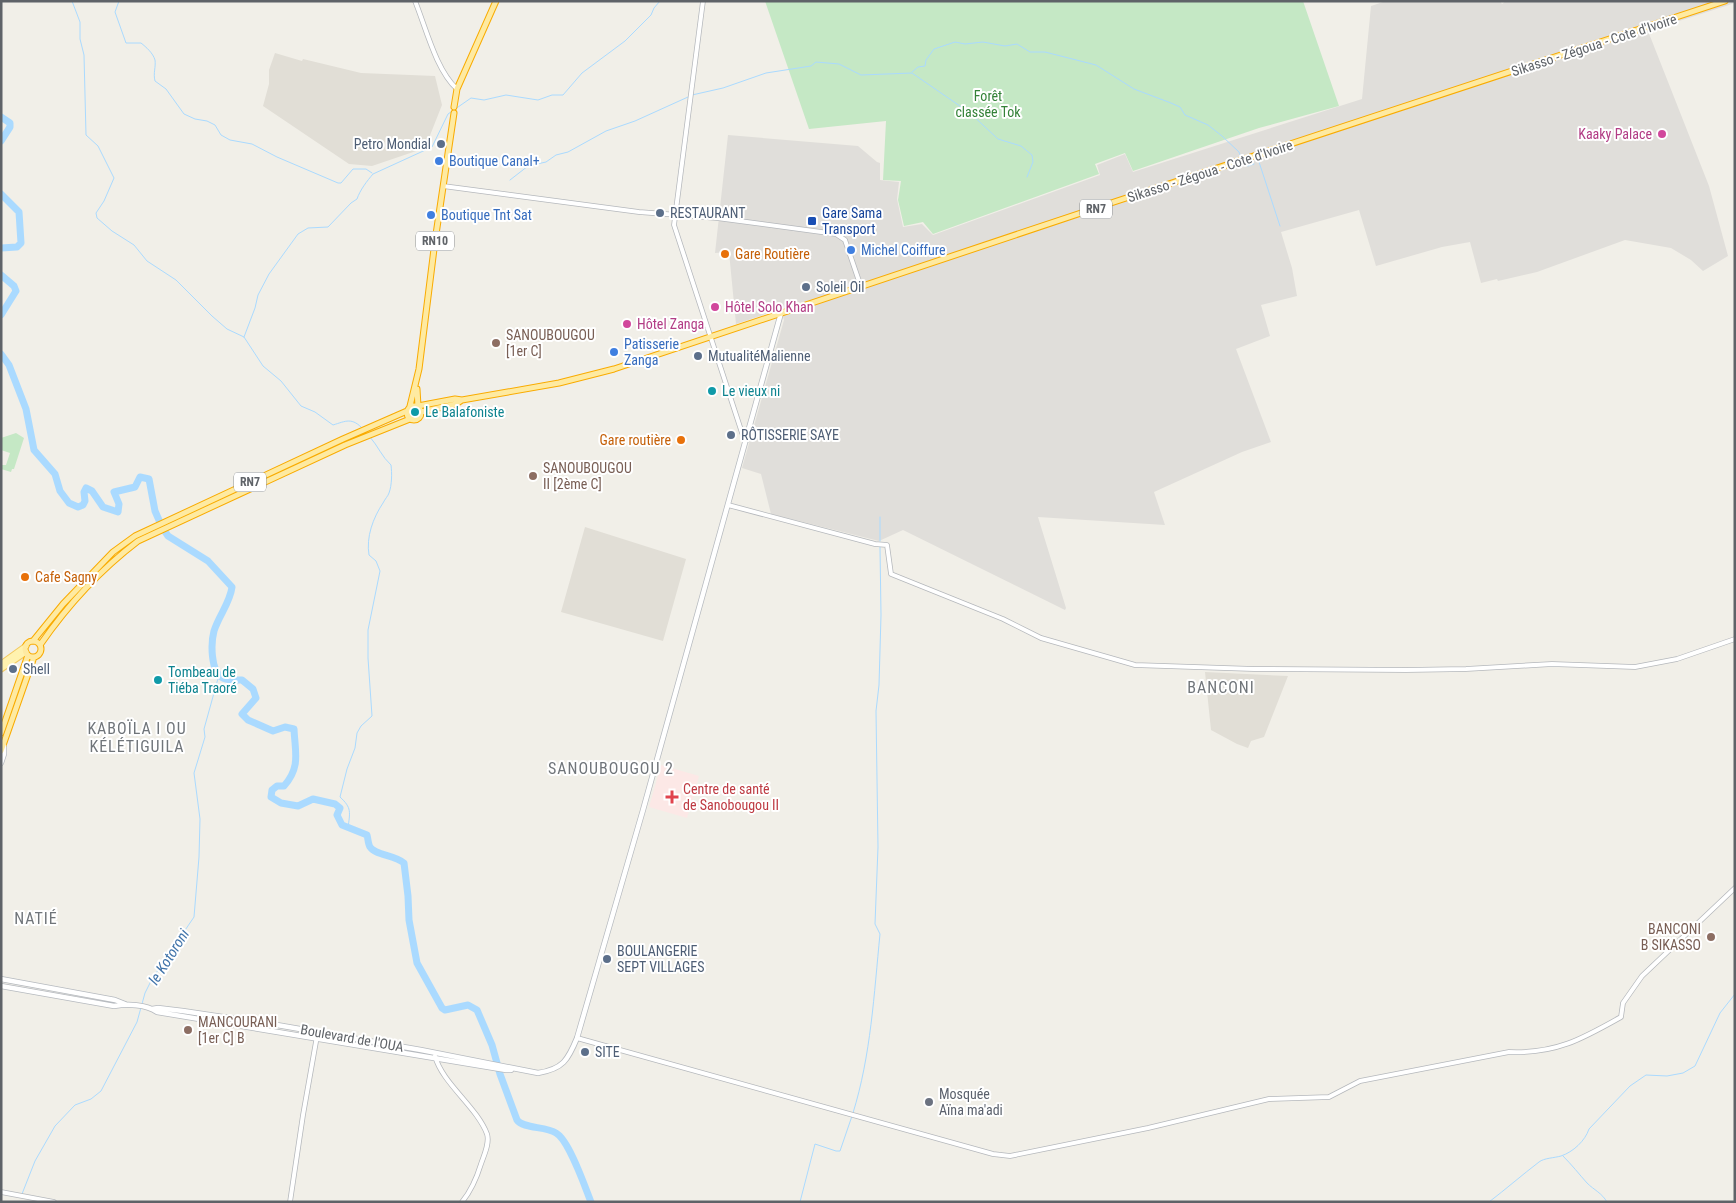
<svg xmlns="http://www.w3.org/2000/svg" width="1736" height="1203" font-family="'Roboto Condensed',sans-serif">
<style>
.industrial{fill:#e0deda}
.education{fill:#e1ded6}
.medical{fill:#fce8e6}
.green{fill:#c5e8c5}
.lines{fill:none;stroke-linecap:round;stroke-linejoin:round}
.stream{stroke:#aadaff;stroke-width:1}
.river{stroke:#aadaff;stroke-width:7}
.tertiary-casing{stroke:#b5b8bc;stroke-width:5.5}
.secondary-casing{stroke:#b6babf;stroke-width:6}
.primary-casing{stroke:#f2c960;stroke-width:7}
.trunk-casing{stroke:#f9ab00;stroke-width:7}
.tertiary{stroke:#fff;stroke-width:4}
.secondary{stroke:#fff;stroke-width:4.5}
.primary{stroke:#fff2af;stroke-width:5}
.trunk{stroke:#feeaa1;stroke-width:5}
.hotel-dot{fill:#d1479c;stroke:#fff;stroke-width:2}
.service-dot{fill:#5c6f8a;stroke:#fff;stroke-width:2}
.shop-dot{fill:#3f7fe0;stroke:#fff;stroke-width:2}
.transit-dot{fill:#1a4fb4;stroke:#fff;stroke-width:2}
.food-dot{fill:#e8710a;stroke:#fff;stroke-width:2}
.education-dot{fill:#8d6e63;stroke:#fff;stroke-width:2}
.culture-dot{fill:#0f9aa8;stroke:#fff;stroke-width:2}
.health-dot{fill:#e0444e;stroke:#fff;stroke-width:2}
.worship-dot{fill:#6b7280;stroke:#fff;stroke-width:2}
.labels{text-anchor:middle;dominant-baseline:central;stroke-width:4;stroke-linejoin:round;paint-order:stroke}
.shield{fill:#fff;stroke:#8f9295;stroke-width:1}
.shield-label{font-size:12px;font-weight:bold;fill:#5f6368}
.street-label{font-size:14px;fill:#5f6368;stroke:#fff}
.park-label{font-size:14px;fill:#348238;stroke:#fff}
.hotel-label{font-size:14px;fill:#b23c85;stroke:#fff;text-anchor:start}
.service-label{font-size:14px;fill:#4e5e75;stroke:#fff;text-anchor:start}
.shop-label{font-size:14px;fill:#366cbe;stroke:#fff;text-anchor:start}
.transit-label{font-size:14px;fill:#164399;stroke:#fff;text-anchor:start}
.food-label{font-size:14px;fill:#c56008;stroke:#fff;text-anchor:start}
.education-label{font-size:14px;fill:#785e54;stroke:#fff;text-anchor:start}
.culture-label{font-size:14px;fill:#0d838f;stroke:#fff;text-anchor:start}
.health-label{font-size:14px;fill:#be3a42;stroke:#fff;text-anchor:start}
.worship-label{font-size:14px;fill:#5b616d;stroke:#fff;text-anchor:start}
.water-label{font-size:15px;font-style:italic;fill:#4174aa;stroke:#fff}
.quarter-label{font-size:16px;letter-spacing:1px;fill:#70757a;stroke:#fff}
</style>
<rect width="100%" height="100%" fill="#f1efe8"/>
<path class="industrial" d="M1386,1H1500L1502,4L1506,1H1735V3L1648,31L1709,186L1728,256L1703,271L1691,260L1671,248L1625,240L1537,272L1498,281L1497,279L1481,283L1470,242L1442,247L1376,266L1359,210L1281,232L1292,268L1297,296L1261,305L1270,336L1236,349L1271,442L1242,452L1154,492L1165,525L1038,517L1066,608L1065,610L903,530L879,541L771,514L761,474L742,468L784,320L781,309L736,324L729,252L715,253L728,135L858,146L877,162L880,163V180L899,182L897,199L903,227L922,224L933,235L1100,175L1097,165L1125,154L1133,172L1362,99L1371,6Z"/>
<path class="education" d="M275,53L302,61L303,59L361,73L435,76L442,105L425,148L372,166L349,164L263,106L269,84V70Z
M585,527L686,559L663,641L561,612Z
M1205,672L1288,676L1264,737L1251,741L1248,748L1237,744L1211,730Z"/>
<path class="medical" d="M661,765L699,776L687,818L649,807Z"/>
<path class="green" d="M765,1H1303L1339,106L1259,128L1133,171L1125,153L1095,164L1099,174L933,234L923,222L904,226L898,200L901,181L883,180L886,121L809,129Z
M16,433L24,438L14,469H12L11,472L1,469V465H6L10,453L1,450V438Z"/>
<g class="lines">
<path class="stream" d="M72,1L80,22V39L84,55L86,135L98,146L114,178L104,201L96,213L97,218L112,231L134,245L147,261L176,280L212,316L227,329L244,337L263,366L281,381L301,406L315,412L333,425C346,421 352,417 363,429
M119,1L115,12L126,43H141C146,47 153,53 155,60C156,67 153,73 155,81L166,89L184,114L195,119L207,121L215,125L221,135L230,140L252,144L277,157L338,183H341L353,169H366L372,173
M912,72L918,67L925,66L926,60L934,49L955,42L965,44L983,42L1005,46L1017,44L1030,52H1045L1096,65L1134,89L1171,103L1180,107L1185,115L1208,125L1222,136L1239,152L1241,157
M692,95L723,88L766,73L811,66L816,62L839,64L861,75L912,73L970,113L998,139L1021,146L1032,155L1033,162L1027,177
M1259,162L1280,226
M1243,164L1248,166L1254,164
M510,180L528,166L546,162L556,155L568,152L606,131L635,121L688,97
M244,337L255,308L258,295L269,274L298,234L308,228L328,227L351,203L357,199C360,190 367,181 373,174L432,147L448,114L471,98L484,100L506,95L538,100L552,95H563L582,73L625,41L651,15L654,8L660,1
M880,517V541
M348,828C350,812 352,808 340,797L347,769L355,748L357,733L361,726L372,716L368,658V630L380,571L376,561L369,555C366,537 373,518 383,503C385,499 388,496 389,493C392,485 392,473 391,465C382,457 378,446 370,437
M853,1113C871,1055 874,994 880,934L875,924L878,847L876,711L879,685L881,615L880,547
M1563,1156C1572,1165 1579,1174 1587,1183C1594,1190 1602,1193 1607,1202
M22,1194L35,1161L55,1126L75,1105L91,1099L101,1091L137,1022L145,993L152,979L194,917L199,857L200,819L194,773L205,737L204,729L219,675
M800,1202L815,1144L836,1151H840L852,1116
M1489,1202C1506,1189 1522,1175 1539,1162C1544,1158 1554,1158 1561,1156C1573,1152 1585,1141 1589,1129L1630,1086L1646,1075L1667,1076L1683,1073L1695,1066L1720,1013L1735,994"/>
<path class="river" d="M1,117L10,123V127L1,141
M1,194L19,212L21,243L17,247L1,248
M1,275L14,286L16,291L1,315
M1,354L9,365L26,409L34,450L55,474L60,491L69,503L78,507L83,505L85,501L84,492L86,488L92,491L103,507L118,512L119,504L114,492L135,487L140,477L149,479L155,511L162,527L168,536L208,561L232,587C230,603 219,615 214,631C211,642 210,672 223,678C229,681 236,680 242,680L253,689L256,698L242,714L248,720L273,731L285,727L294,729C295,752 301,767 284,786H277L272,790L271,797L281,803L298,806L313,799L335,804L340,808L337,815L342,825L367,835C368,838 368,844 370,847C375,855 395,855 404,863L408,896L409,920L417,963L442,1008L445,1010L468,1005L477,1010L492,1045L500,1074L517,1120C523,1129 546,1126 556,1133C569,1140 585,1187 591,1202"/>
<defs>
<path id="tertiary" d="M415,1C426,28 436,70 457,89
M703,1L674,225L742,433L747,440
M443,186L639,212L717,218L836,234L845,240L861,287
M728,505L875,544L887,545L891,574L1003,619L1041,638L1135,665L1254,669L1406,670L1466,669L1552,664L1635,667L1677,659L1735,639
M577,1038L993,1154L1010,1156L1148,1128L1269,1099L1329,1097L1360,1081L1509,1052C1556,1054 1582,1039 1621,1017L1623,1003L1642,976L1735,888
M435,1056C442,1083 477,1107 487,1134C490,1143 484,1155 481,1164C477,1177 471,1191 462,1202
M1,1192L54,1202
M290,1202L303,1115L317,1036"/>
<path id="secondary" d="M1,763L4,754V745
M1,979L115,1000L125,1004
M1,986L114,1006C127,1004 146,1004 157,1012L506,1070H511
M152,1009L158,1008L183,1011L277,1025L421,1050L538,1073C563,1069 568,1060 577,1038L643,810L781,313"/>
<path id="primary" d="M1,664L26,646
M1,669L26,652"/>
<path id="trunk" d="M454,107L457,89L496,1
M417,389L418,406L455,399L462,400
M407 413a7 7 0 1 1 14 0a7 7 0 1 1-14 0Z
M410,406L419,369L435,241L454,113
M421,412L456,404L462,400L559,383L614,369L1111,203L1725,1
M33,641L63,604L113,552L135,536L343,439L407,411
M25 649a8 8 0 1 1 16 0a8 8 0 1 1-16 0Z
M40,645C67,606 100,570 138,541L345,445L410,419
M1,733L28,655
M1,751L34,657"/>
</defs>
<use href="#tertiary" class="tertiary-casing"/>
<use href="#secondary" class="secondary-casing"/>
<use href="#primary" class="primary-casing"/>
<use href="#trunk" class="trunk-casing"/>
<use href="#tertiary" class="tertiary"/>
<use href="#secondary" class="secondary"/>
<use href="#primary" class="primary"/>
<use href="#trunk" class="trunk"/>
</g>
<g class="hotel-dot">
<circle cx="1662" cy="134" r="5"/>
<circle cx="715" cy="307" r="5"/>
<circle cx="627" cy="324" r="5"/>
</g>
<g class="service-dot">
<circle cx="441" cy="144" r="5"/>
<circle cx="660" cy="213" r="5"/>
<circle cx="806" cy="287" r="5"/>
<circle cx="698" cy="356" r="5"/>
<circle cx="731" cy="435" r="5"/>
<circle cx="13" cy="669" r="5"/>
<circle cx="607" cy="959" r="5"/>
<circle cx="585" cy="1052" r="5"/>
</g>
<g class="shop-dot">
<circle cx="439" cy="161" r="5"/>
<circle cx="431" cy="215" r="5"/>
<circle cx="851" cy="250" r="5"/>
<circle cx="614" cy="352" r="5"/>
</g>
<rect class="transit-dot" x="807" y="216" width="10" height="10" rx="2.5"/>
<g class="food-dot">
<circle cx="725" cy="254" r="5"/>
<circle cx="681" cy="440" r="5"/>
<circle cx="25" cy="577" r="5"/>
</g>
<g class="education-dot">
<circle cx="496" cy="343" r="5"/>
<circle cx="533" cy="476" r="5"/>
<circle cx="1711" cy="937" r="5"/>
<circle cx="188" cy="1030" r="5"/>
</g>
<g class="culture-dot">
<circle cx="712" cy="391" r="5"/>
<circle cx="415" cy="412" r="5"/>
<circle cx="158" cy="680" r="5"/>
</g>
<path class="health-dot" d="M669.5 789.5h5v5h5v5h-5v5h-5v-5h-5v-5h5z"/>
<circle class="worship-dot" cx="929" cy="1102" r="5"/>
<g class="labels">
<g class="shield">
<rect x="1080" y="199.5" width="32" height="19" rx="4"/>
<rect x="416" y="231.5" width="38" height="19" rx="4"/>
<rect x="234" y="472.5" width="32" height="19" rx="4"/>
</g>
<g class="shield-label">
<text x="1096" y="209">RN7</text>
<text x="435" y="241">RN10</text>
<text x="250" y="482">RN7</text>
</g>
<g class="street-label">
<text transform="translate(1594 45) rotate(-18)">Sikasso - Zégoua - Cote d'Ivoire</text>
<text transform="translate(1210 171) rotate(-18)">Sikasso - Zégoua - Cote d'Ivoire</text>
<text transform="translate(352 1038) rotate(10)">Boulevard de l'OUA</text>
</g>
<g class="park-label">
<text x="988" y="96">Forêt<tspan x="988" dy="16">classée Tok</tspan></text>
</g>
<g class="hotel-label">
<text x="1652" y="134" text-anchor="end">Kaaky Palace</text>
<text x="725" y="307">Hôtel Solo Khan</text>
<text x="637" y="324">Hôtel Zanga</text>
</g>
<g class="service-label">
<text x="431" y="144" text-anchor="end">Petro Mondial</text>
<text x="670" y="213">RESTAURANT</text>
<text x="816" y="287">Soleil Oil</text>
<text x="708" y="356">MutualitéMalienne</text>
<text x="741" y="435">RÔTISSERIE SAYE</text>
<text x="23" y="669">Shell</text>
<text x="617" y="951">BOULANGERIE<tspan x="617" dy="16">SEPT VILLAGES</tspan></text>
<text x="595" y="1052">SITE</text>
</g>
<g class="shop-label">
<text x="449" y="161">Boutique Canal+</text>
<text x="441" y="215">Boutique Tnt Sat</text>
<text x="861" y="250">Michel Coiffure</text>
<text x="624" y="344">Patisserie<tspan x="624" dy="16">Zanga</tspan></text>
</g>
<g class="transit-label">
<text x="822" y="213">Gare Sama<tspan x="822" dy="16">Transport</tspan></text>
</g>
<g class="food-label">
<text x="735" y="254">Gare Routière</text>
<text x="671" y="440" text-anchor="end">Gare routière</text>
<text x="35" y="577">Cafe Sagny</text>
</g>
<g class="education-label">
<text x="506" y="335">SANOUBOUGOU<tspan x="506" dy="16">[1er C]</tspan></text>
<text x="543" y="468">SANOUBOUGOU<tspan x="543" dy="16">II [2ème C]</tspan></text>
<text x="1701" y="929" text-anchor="end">BANCONI<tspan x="1701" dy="16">B SIKASSO</tspan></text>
<text x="198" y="1022">MANCOURANI<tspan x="198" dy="16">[1er C] B</tspan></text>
</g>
<g class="culture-label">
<text x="722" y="391">Le vieux ni</text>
<text x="425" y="412">Le Balafoniste</text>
<text x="168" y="672">Tombeau de<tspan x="168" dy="16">Tiéba Traoré</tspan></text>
</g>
<g class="health-label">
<text x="683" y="789">Centre de santé<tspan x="683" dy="16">de Sanobougou II</tspan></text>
</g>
<g class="worship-label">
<text x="939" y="1094">Mosquée<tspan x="939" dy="16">Aïna ma'adi</tspan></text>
</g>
<g class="water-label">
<text transform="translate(169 957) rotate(-58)">le Kotoroni</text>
</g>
<g class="quarter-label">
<text x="1221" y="687">BANCONI</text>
<text x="137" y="728">KABOÏLA I OU<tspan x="137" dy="18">KÉLÉTIGUILA</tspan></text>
<text x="611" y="768">SANOUBOUGOU 2</text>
<text x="36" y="918">NATIÉ</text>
</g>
</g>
<rect width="1736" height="1203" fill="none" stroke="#5f6368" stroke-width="5"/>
</svg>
